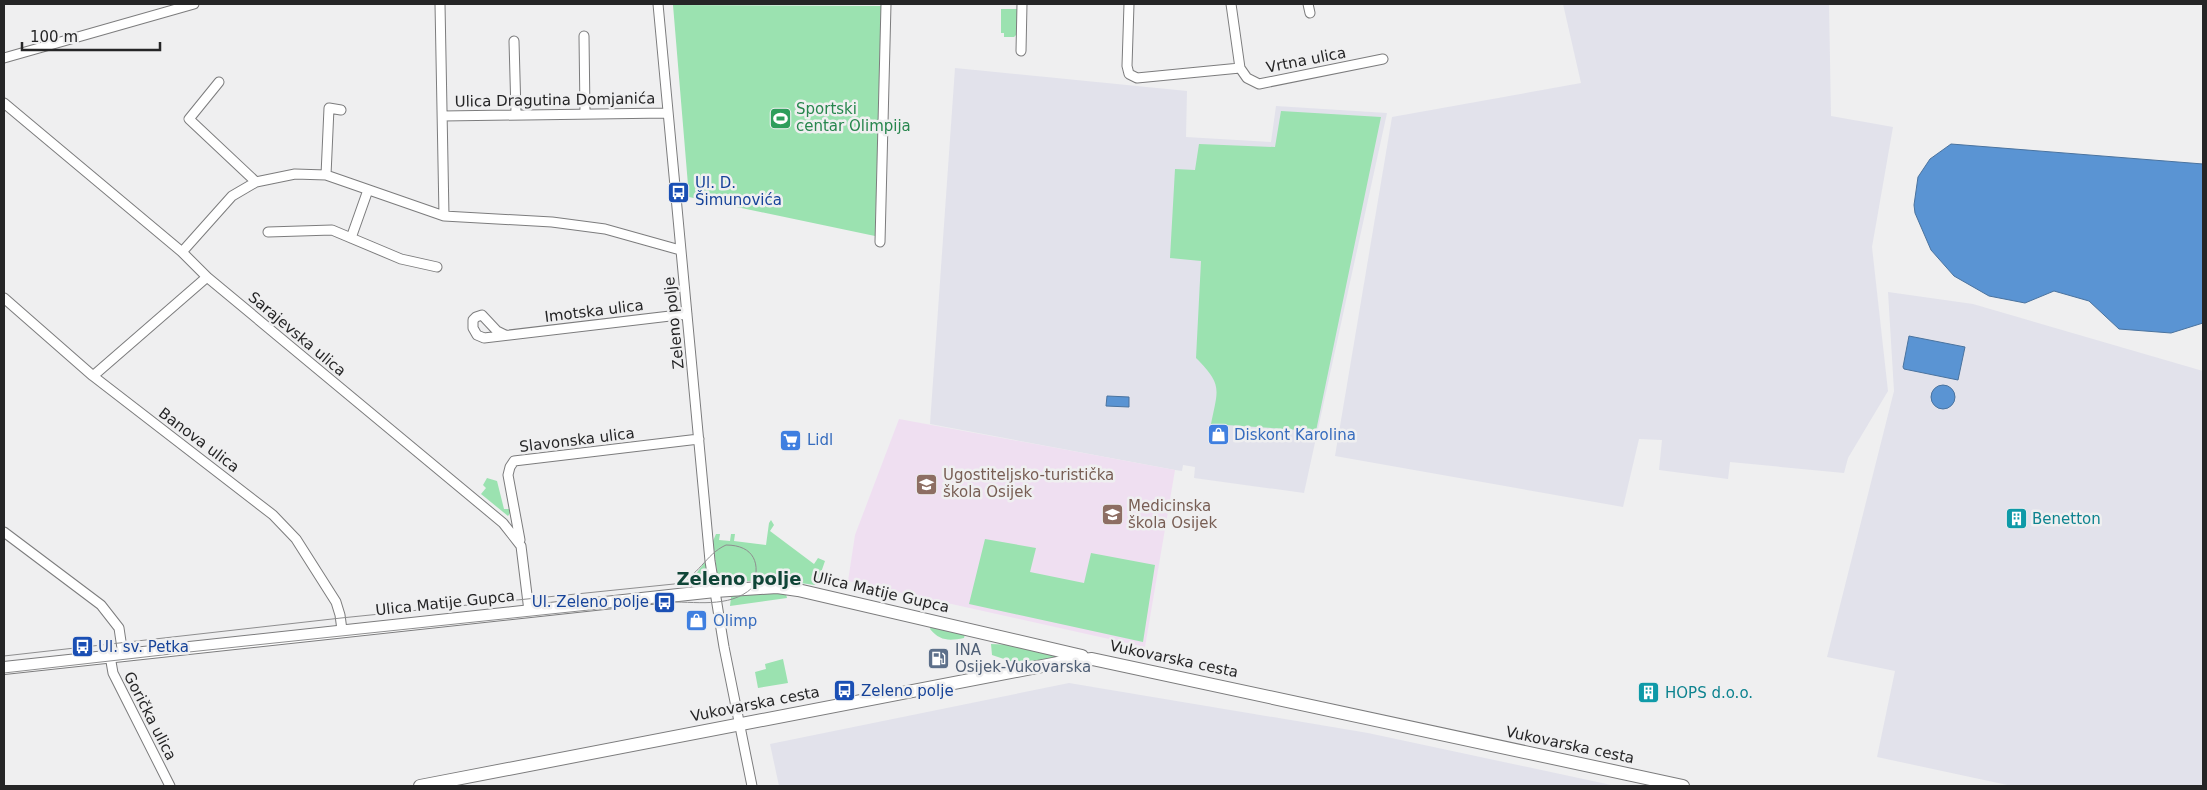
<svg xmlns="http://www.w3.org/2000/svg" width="2207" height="790" font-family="'DejaVu Sans',sans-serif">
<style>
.built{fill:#e2e2eb}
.education{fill:#efdff1}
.green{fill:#9be2b0}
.water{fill:#5a94d3;stroke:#4a739f}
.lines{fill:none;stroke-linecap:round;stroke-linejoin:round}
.minor-casing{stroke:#7c7c7d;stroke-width:11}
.secondary-casing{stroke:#7c7c7d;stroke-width:14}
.minor{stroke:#fff;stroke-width:9}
.secondary{stroke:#fff;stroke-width:12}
.tram{stroke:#8e8e8f;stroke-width:1}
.labels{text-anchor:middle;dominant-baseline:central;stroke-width:5;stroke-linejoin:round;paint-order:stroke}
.street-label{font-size:15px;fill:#252526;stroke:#efeff0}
.leisure-label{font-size:15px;fill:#27864d;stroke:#efeff0;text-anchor:start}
.transit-label{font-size:15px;fill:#164399;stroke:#efeff0;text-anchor:start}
.shop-label{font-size:15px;fill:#366cbe;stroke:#efeff0;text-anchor:start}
.education-label{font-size:15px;fill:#785e54;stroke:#efeff0;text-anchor:start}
.culture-label{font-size:15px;fill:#0d838f;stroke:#efeff0;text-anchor:start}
.service-label{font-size:15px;fill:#4e5e75;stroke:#efeff0;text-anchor:start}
.quarter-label{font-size:18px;font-weight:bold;fill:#0f4537;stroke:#efeff0}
</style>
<rect width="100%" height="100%" fill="#efeff0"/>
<path class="built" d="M1563,4H1829L1831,116L1893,127L1872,247L1888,391L1848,458L1844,473L1730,462L1728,479L1659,470L1662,440L1639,439L1623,507L1335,456L1392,117L1581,83Z
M955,68L1187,91L1186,137L1271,142L1276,106L1387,113L1304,493L1194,478L1195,467L1183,465L1182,471L1175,470L930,424Z
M1888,292L1973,304L2203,371V786H2012L1877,757L1895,671L1827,657L1894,391Z
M1069,683L1368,733L1616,786H779L770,744Z"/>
<path class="education" d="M899,419L1175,470L1145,647L848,581L855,535Z"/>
<path class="green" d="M673,5L881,6L875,236L689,197Z
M1001,9H1017V34L1014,37H1004V33H1001Z
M1281,111L1381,117L1316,431L1211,424C1218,389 1223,385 1196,358L1201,261L1170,258L1175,169L1195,170L1199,144L1275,147Z
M487,478L497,481L504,509H510V513L508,516L481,494L486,488L483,485Z
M771,520L774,525L770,531L814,564L818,558L825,561L817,584L815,585L778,580L730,582L717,573L713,541L716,534H720L719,540L730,541L731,534H735L734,541L766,545L769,523Z
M985,539L1036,548L1030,572L1084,583L1091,553L1155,565L1143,642L969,604Z
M705,562H707L706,573L699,583L680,587L679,584L695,575Z
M742,593L786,594L787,598L730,606L731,597Z
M931,626L965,634L964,638C949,641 940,641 930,629Z
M991,644L1015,645L1058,657L1019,664L992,655Z
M783,659L788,683L758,688L755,672L766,669L765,664Z"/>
<path class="water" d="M1951,144L2203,164V323L2171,333L2119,329L2089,301L2054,291L2025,303L1989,296L1954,276L1931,250L1915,213L1914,205L1918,177L1930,159Z
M1909,336L1965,347L1958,380L1904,369L1903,367Z
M1931 397a12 12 0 1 1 24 0a12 12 0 1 1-24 0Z
M1107,396L1129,397V407L1106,406Z"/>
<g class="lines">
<defs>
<path id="minor" d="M440,4L444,216
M658,4L710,561L724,647L752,786
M1129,4L1127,66L1129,74L1137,78L1240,68L1247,78L1259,84L1383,59
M1231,4L1240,68
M1308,4L1310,13
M584,36L585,113
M514,41L516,113
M1021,51L1022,4
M4,58L194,4
M219,82L189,119L256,182
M4,103L182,252L207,277L503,523L521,546L529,611
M443,116L667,113
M326,175L329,108L341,110
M268,232L332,230L401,259L437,267
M351,238L368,190
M880,242L886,4
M182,252L232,196L256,182L295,174L326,175L444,216L552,222L605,229L680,250
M4,298L93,376L273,515L296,539L336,602L340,615L342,630
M505,335L497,331L482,315L476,317L473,320V328L477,335L484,338L687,314
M93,376L207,277
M4,532L101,605L119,628L123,655
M520,540L508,475L510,467L514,461L699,439
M110,656L113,673L170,786"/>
<path id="secondary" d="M4,668L715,591L777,587L798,590L1082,656
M420,786L1063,662L1092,659L1683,786"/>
</defs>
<use href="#minor" class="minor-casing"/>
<use href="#secondary" class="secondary-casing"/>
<use href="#minor" class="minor"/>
<use href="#secondary" class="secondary"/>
<path class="tram" d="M4,656L341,618L674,584C700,577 704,555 726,545C754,545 762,564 752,588C729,609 694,601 665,602L189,652L4,673"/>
</g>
<defs>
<symbol id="stadium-square" viewBox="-11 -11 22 22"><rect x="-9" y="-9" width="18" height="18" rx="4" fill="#2e9e5b" stroke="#efeff0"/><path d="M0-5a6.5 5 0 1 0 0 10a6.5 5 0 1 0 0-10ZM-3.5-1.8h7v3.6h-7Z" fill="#fff"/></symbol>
<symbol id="bus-square" viewBox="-11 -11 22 22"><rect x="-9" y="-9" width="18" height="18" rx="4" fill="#1a4fb4" stroke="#efeff0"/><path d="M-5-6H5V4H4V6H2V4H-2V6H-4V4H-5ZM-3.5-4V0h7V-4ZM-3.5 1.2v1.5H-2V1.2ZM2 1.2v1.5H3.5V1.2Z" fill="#fff"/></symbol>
<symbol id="shop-square" viewBox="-11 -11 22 22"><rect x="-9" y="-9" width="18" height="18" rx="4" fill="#3f7fe0" stroke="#efeff0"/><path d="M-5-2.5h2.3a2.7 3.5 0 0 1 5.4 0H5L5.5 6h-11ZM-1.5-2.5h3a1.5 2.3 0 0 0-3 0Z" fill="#fff"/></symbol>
<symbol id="supermarket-square" viewBox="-11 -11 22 22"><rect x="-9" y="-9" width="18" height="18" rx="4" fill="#3f7fe0" stroke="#efeff0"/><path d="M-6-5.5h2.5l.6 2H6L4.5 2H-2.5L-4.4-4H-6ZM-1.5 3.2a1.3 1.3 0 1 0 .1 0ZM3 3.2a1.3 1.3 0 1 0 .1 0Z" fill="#fff"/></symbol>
<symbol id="school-square" viewBox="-11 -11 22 22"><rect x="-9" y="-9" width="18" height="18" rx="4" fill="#8d6e63" stroke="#efeff0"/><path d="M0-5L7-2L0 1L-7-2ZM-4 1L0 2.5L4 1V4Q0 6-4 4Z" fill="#fff"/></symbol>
<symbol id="building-square" viewBox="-11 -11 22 22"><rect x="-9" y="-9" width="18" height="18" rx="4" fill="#0f9aa8" stroke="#efeff0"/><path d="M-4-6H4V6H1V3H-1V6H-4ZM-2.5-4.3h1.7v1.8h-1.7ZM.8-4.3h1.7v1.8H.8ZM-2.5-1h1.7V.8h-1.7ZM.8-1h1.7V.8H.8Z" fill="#fff"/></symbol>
<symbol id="fuel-square" viewBox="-11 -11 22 22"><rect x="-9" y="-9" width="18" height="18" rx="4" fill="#5c6f8a" stroke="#efeff0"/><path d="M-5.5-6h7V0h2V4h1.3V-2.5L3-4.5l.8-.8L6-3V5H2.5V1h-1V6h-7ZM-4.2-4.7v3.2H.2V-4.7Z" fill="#fff"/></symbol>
</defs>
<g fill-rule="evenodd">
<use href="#stadium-square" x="768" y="106" width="25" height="25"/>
<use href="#bus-square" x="666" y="180" width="25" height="25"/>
<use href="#shop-square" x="1206" y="422" width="25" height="25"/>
<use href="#supermarket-square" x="778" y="428" width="25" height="25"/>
<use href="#school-square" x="914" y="472" width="25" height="25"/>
<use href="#school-square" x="1100" y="502" width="25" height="25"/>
<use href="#building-square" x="2004" y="506" width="25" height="25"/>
<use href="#bus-square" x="652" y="590" width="25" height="25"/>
<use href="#shop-square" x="684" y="608" width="25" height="25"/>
<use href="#bus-square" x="70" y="634" width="25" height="25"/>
<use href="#fuel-square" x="926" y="646" width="25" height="25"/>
<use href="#bus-square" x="832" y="678" width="25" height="25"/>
<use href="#building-square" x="1636" y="680" width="25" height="25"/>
</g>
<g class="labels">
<g class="street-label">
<text transform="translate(1306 60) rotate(-11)">Vrtna ulica</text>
<text transform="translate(555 100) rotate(-1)">Ulica Dragutina Domjanića</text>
<text transform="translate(594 311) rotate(-7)">Imotska ulica</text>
<text transform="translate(674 323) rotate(-96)">Zeleno polje</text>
<text transform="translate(297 334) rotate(40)">Sarajevska ulica</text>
<text transform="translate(199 440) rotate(37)">Banova ulica</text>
<text transform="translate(577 440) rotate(-7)">Slavonska ulica</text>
<text transform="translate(881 592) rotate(13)">Ulica Matije Gupca</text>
<text transform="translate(445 603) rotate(-6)">Ulica Matije Gupca</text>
<text transform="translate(1174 659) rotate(12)">Vukovarska cesta</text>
<text transform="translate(755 704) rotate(-11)">Vukovarska cesta</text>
<text transform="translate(150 716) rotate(63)">Gorička ulica</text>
<text transform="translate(1570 745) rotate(12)">Vukovarska cesta</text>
</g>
<g class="leisure-label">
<text x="796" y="109">Sportski<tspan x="796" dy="17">centar Olimpija</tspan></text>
</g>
<g class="transit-label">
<text x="695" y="183">Ul. D.<tspan x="695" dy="17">Šimunovića</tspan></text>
<text x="649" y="602" text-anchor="end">Ul. Zeleno polje</text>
<text x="98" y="647">Ul. sv. Petka</text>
<text x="861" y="691">Zeleno polje</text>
</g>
<g class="shop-label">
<text x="1234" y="435">Diskont Karolina</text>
<text x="807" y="440">Lidl</text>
<text x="713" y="621">Olimp</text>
</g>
<g class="education-label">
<text x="943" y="475">Ugostiteljsko-turistička<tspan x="943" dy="17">škola Osijek</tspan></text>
<text x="1128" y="506">Medicinska<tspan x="1128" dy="17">škola Osijek</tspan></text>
</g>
<g class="culture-label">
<text x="2032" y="519">Benetton</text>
<text x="1665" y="693">HOPS d.o.o.</text>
</g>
<g class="service-label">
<text x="955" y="650">INA<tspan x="955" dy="17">Osijek-Vukovarska</tspan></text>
</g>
<g class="quarter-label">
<text x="739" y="578">Zeleno polje</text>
</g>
</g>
<rect width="2207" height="790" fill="none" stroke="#252526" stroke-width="10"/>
<path d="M22 42v8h138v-8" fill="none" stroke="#252526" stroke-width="2.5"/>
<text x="30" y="42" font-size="15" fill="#252526" stroke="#efeff0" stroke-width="4" paint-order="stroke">100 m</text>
</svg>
